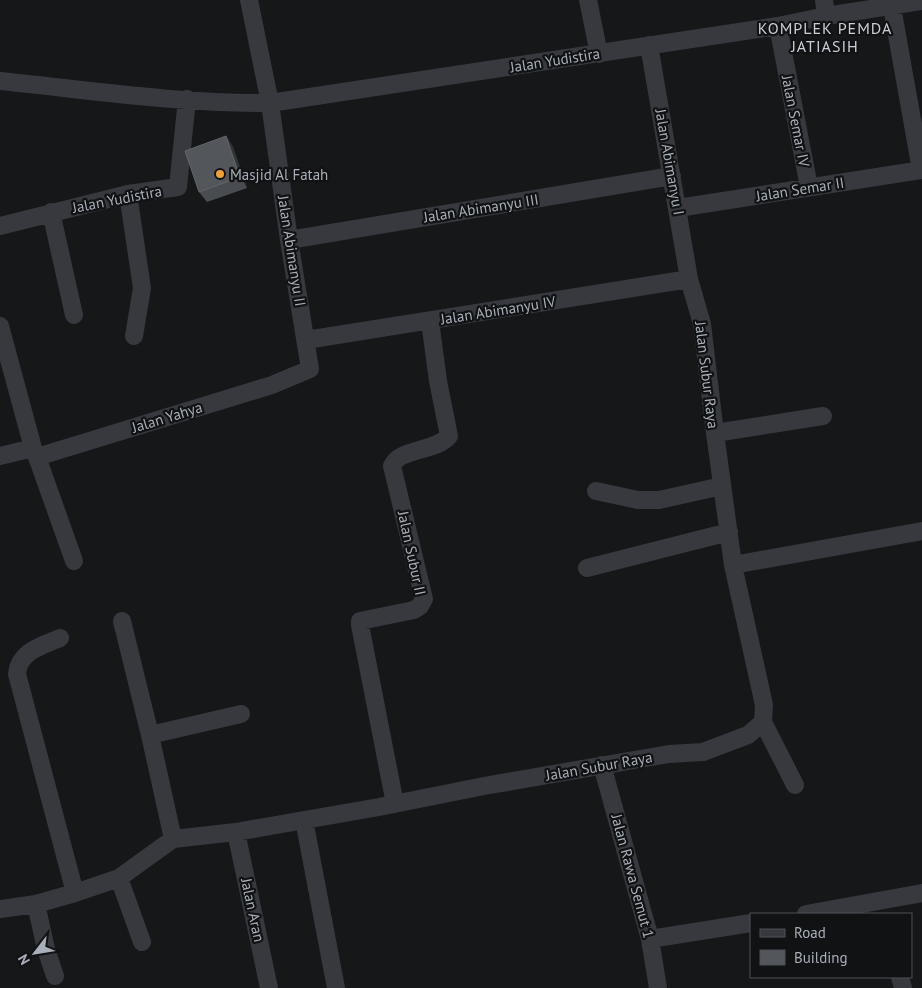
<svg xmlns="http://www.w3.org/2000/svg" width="922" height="988" font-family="'PT Sans',sans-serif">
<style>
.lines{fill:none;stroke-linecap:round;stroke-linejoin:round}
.minor{stroke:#37393e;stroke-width:18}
.wall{fill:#494c51}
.shaded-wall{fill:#303336}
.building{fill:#53575c;stroke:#61656b}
.poi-dot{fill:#f5a032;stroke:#111214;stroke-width:2}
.labels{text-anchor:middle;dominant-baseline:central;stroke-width:4.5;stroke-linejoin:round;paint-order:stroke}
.street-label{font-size:15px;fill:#a8afb9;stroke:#111214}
.poi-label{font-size:15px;fill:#a8afb9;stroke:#111214;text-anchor:start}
.neighbourhood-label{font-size:16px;letter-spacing:1px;fill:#c9cdd5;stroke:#111214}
</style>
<rect width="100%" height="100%" fill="#161719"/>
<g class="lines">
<path class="minor" d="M588,0L599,54
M824,0L826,16
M892,7L921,170
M778,26L809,187
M0,81C88,90 182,104 270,103L778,26L826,16L922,1
M128,194L142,288L134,336
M678,208L922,170
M51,212L74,315
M0,226L128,194L178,187L187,99
M289,240L672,176
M0,326L33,448
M306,340L689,279
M715,433L823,416
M0,456L33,448L37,457L272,385L310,369L289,240L270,103L249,0
M37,457L74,561
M596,491L638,500H659L722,486
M733,565L922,531
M587,568L729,532
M122,621L150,735L173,839
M60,638C42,646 19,651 17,674L75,893
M763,722L795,785
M150,735L241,714
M602,765L650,939L658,988
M395,804L360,625V621L414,610L420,606L424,599L392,466C399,448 436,452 449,436L438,381L430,321
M304,820L336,988
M236,832L269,988
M119,878L142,942
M36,904L46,949L55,976
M0,909L36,904L75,893L119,878L173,839L236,832L379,807L484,786L669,754L703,752L748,735L763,722L764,705L733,565L715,433L702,324L689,279L649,45
M806,914L922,893
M650,939L751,923
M900,977L903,988"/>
</g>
<path class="wall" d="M226,136L233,147L247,188L207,202L199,192Z"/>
<path class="shaded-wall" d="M226,136L233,147L247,188L240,177Z"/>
<path class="building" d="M226,136L240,177L199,192L185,151Z"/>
<circle class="poi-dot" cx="220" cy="174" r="5"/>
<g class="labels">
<g class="street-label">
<text transform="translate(555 60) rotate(-9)">Jalan Yudistira</text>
<text transform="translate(796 121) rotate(79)">Jalan Semar IV</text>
<text transform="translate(670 162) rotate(80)">Jalan Abimanyu I</text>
<text transform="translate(800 189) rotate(-9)">Jalan Semar II</text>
<text transform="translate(117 199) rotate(-11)">Jalan Yudistira</text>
<text transform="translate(481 208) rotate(-9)">Jalan Abimanyu III</text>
<text transform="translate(292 251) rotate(81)">Jalan Abimanyu II</text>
<text transform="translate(498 310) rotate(-9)">Jalan Abimanyu IV</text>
<text transform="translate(707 375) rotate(83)">Jalan Subur Raya</text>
<text transform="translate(167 417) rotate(-17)">Jalan Yahya</text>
<text transform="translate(412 553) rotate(78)">Jalan Subur II</text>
<text transform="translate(599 766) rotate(-10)">Jalan Subur Raya</text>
<text transform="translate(633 876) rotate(75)">Jalan Rawa Semut 1</text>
<text transform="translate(253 910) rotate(78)">Jalan Aran</text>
</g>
<g class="poi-label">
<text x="230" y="174">Masjid Al Fatah</text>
</g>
<g class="neighbourhood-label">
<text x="825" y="28">KOMPLEK PEMDA<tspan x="825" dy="18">JATIASIH</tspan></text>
</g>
</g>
<rect x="750" y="913" width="162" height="65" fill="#111214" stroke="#4d5156"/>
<rect x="760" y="929" width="25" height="8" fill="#37393e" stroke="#4d5156"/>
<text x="794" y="938" font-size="15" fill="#a8afb9">Road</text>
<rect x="760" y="950" width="25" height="15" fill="#53575c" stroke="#4d5156"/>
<text x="794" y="963" font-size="15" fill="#a8afb9">Building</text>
<g transform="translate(35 953) rotate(239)" stroke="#111214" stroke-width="4" paint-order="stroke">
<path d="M0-4L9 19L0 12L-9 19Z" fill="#a8afb9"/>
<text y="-8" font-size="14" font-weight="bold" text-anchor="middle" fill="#a8afb9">N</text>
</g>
</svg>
